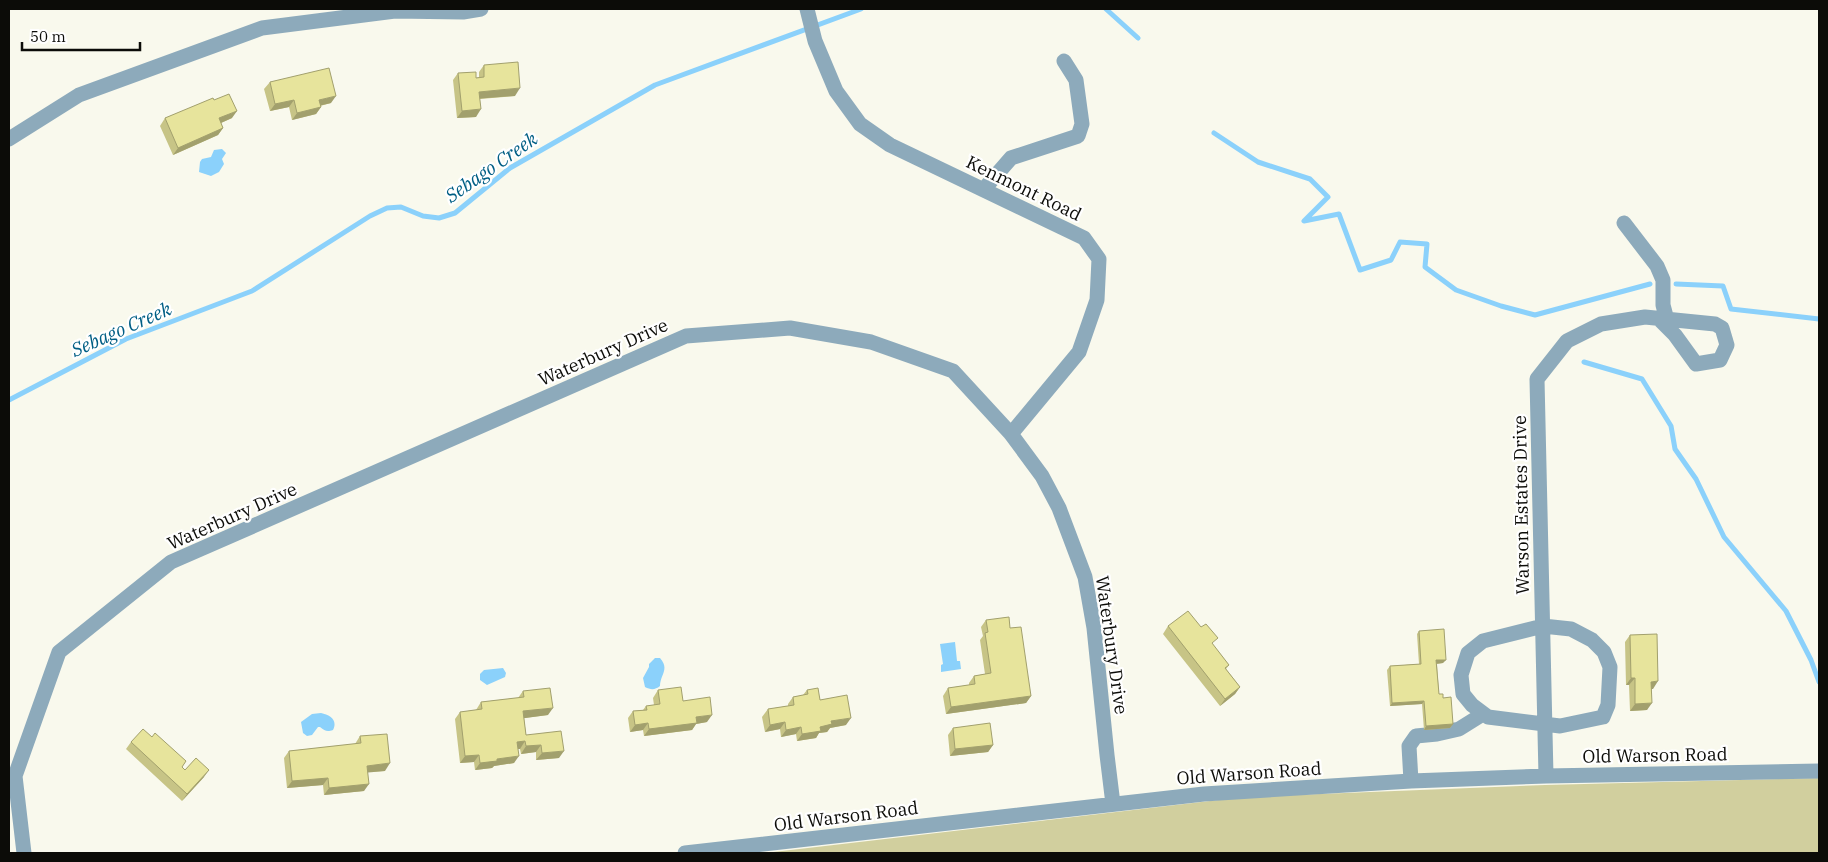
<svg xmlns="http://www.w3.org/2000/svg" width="1828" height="862" font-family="'IBM Plex Serif',serif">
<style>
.green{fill:#d1cf9e}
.water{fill:#8bd1fb}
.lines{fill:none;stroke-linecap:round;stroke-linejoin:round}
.stream{stroke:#8bd1fb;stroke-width:5}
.minor{stroke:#8daabb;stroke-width:15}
.wall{fill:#c7c486}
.shaded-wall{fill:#a2a06d}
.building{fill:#e7e49c;stroke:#a2a06d}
.labels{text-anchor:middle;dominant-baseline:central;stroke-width:4.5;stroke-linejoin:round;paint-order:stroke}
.street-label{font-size:18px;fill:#0c0c08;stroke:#fff}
.water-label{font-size:19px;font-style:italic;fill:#005e84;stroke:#fff}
</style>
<rect width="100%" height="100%" fill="#f9f9ed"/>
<path class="green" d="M1819,778V853H765L1244,797L1545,785Z"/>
<path class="water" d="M222,149L226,153L222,159L224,164L219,172L211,176L199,172L200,162L202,159L211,157L214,150Z
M955,642L957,661H960L961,669L941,672V665L943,664L940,644Z
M655,658H660C670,669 660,675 660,686C655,690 651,690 645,687L643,678L649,667V664Z
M503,668L506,673L505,677L487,685L480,680V674L484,670Z
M321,713C330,715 338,720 333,730C327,732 325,731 320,727H318L312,735L307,736L303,733L301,722L312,714Z"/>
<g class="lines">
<path class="stream" d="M1106,9L1138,38
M1214,133L1258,162L1310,179L1328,197L1304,221L1339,214L1360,270L1391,260L1400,242L1427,244L1425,267L1456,290L1501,306L1535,315L1650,284
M1676,284L1723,286L1731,309L1819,319
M1584,362L1642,379L1671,426L1675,449L1696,479L1724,537L1786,611L1811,660L1819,682
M9,400L126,339L252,291L370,216L387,208L401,207L423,216L439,218L455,213L510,168L655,85L861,9"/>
<path class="minor" d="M807,9L815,41L836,91L860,124L890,145L1084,238L1099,259L1097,300L1079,352L1011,434
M9,139L79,95L262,28L395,11L463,12L481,9
M984,189L1011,158L1078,136L1082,124L1076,80L1064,61
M1624,223L1657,266L1663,280V305L1667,320
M1543,626L1571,629L1592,640L1604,652L1610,667L1608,705L1603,717L1560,726L1488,717L1472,705L1463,694L1461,675L1468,653L1483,641Z
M1546,776L1537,379L1567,341L1601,324L1645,317L1715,324L1722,328L1727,345L1720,360L1696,364L1675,335L1659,319
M1411,781L1409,746L1416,736L1437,734L1459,729L1483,714
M24,853L15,776L59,652L171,562L686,336L790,328L871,342L953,371L1011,434L1042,476L1059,508L1085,577L1094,628L1107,755L1113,804
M685,853L1204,794L1411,781L1546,776L1819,771"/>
</g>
<path class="wall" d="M484,65L515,96L480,99L476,117L457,118L453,80L458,73L476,78L479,77V72Z
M270,82L331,103L320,106L321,107L316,114L292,120L289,107L270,111L264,89Z
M214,100L232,118L221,123L223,128L218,135L173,155L160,126L165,118Z
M986,620L1010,628L1031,696L1026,703L946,714L943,696L948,688L969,685V683L974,676L985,674L980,640L983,636L981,627Z
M1168,626L1213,645L1229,665L1226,669L1240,687L1235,694L1220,706L1163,634Z
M1419,631L1443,663L1437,664L1439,694L1443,698L1453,724L1450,728L1424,730L1422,704L1390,706L1387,670L1390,666L1419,664L1417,634Z
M1630,635L1653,689H1652L1647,710L1630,711L1629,685H1626L1625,642Z
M658,690L683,701L707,722L696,724L692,730L644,736L643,730L630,732L628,718L633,711L643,710L646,706L654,705L653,698Z
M807,690L820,700L846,725L830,728L827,732L819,733L816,738L797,741L796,734L781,737L780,729L765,732L762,717L768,709L788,706V704L793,697L803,695Z
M523,691L548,715L524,718L526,735L559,758L536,760V752L521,754L520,749H518L514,763L494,766L492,768L475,770L474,762L460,763L455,719L460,712L476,710L481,702L518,698Z
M953,728L993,745L988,752L950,756L948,735Z
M360,736L385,771L368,772L364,791L324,795L323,785L287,788L284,758L289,751L355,744Z
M152,737L186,761L182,767L185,770L204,777L182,801L126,749L131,742Z"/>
<path class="shaded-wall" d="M520,88L515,96L474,99L479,92Z
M336,96L331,103L314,107L319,100Z
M294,100L289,107L270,111L275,104Z
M321,107L316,114L292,120L297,113Z
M481,109L476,117L457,118L462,111Z
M237,111L232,118L214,126L219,118Z
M223,128L218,135L173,155L178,148Z
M1436,660H1446L1443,663L1434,664Z
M1631,678H1635L1629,685H1626Z
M1658,681L1653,689H1646L1651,682Z
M1240,687L1235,694L1220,706L1225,699Z
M1031,696L1026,703L946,714L951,707Z
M1424,701L1422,704L1390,706L1392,703Z
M1652,703L1647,710L1630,711L1635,704Z
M553,708L548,715L518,719L523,711Z
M712,715L707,722L696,724L692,730L644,736L649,729L696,717Z
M851,718L846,725L830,728L827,732L819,733L816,738L797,741L802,734L831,721Z
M785,722L780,729L765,732L770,725Z
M648,723L643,730L630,732L635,725Z
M1453,724L1450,728L1424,730L1426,726Z
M801,727L796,734L781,737L786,730Z
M525,741L520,749H512L517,742Z
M541,745L536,752L521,754L526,746Z
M993,745L988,752L950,756L955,749Z
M564,751L559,758L536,760L542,753Z
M479,755L474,762L460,763L465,756Z
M519,756L514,763L494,766L492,768L475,770L480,763L497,759Z
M390,763L385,771L362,773L367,766Z
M209,770L204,777L182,801L187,794Z
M328,778L323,785L287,788L292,781Z
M369,784L364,791L324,795L329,788Z"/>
<path class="building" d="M518,62L520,88L479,92L481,109L462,111L458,73L476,72V78L484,77V65Z
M329,68L336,96L319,100L321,107L297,113L294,100L275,104L270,82Z
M229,94L237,111L219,118L223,128L178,148L165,118L213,98L214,100Z
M1188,611L1201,627L1206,624L1218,638L1212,643L1229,665L1225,668L1240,687L1225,699L1168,626Z
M1009,617L1010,628L1021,627L1031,696L951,707L948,688L975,684L974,676L991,673L985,633L988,632L986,620Z
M1444,629L1446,660H1436L1439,694H1443V698L1451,697L1453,724L1426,726L1424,701L1392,703L1390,666L1421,664L1419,631Z
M1657,634L1658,681L1651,682L1652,703L1635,704V678H1631L1630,635Z
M681,687L683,701L710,697L712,715L696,717L697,723L649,729L648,723L635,725L633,711L647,710L646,706L660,704L658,690Z
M550,688L553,708L523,711L526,735L561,731L564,751L542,753L541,745L526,746L525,741L517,742L519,756L497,759V761L480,763L479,755L465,756L460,712L482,709L481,702L524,697L523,691Z
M818,688L820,700L847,695L851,718L831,721L832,724L820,727L821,731L802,734L801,727L786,730L785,722L770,725L768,709L794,705L793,697L808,694L807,690Z
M990,723L993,745L955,749L953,728Z
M143,729L152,737L155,733L186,761L182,767L185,770L196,758L209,770L187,794L131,742Z
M387,734L390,763L367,766L369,784L329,788L328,778L292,781L289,751L361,743L360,736Z"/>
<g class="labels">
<g class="street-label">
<text transform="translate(1024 188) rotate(26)">Kenmont Road</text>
<text transform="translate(603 352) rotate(-24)">Waterbury Drive</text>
<text transform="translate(1521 505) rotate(-91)">Warson Estates Drive</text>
<text transform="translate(232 516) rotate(-24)">Waterbury Drive</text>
<text transform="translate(1112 645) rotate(82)">Waterbury Drive</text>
<text transform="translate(1655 755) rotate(-1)">Old Warson Road</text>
<text transform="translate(1249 773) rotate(-4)">Old Warson Road</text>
<text transform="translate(846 816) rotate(-7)">Old Warson Road</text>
</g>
<g class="water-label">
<text transform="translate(491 167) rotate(-35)">Sebago Creek</text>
<text transform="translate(121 329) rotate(-24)">Sebago Creek</text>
</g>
</g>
<rect width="1828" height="862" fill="none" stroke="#0c0c08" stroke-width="20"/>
<path d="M22 42v8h118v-8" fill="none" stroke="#0c0c08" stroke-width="2.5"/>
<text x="30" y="42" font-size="15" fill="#0c0c08" stroke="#ffffff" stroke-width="4" paint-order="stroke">50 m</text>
</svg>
